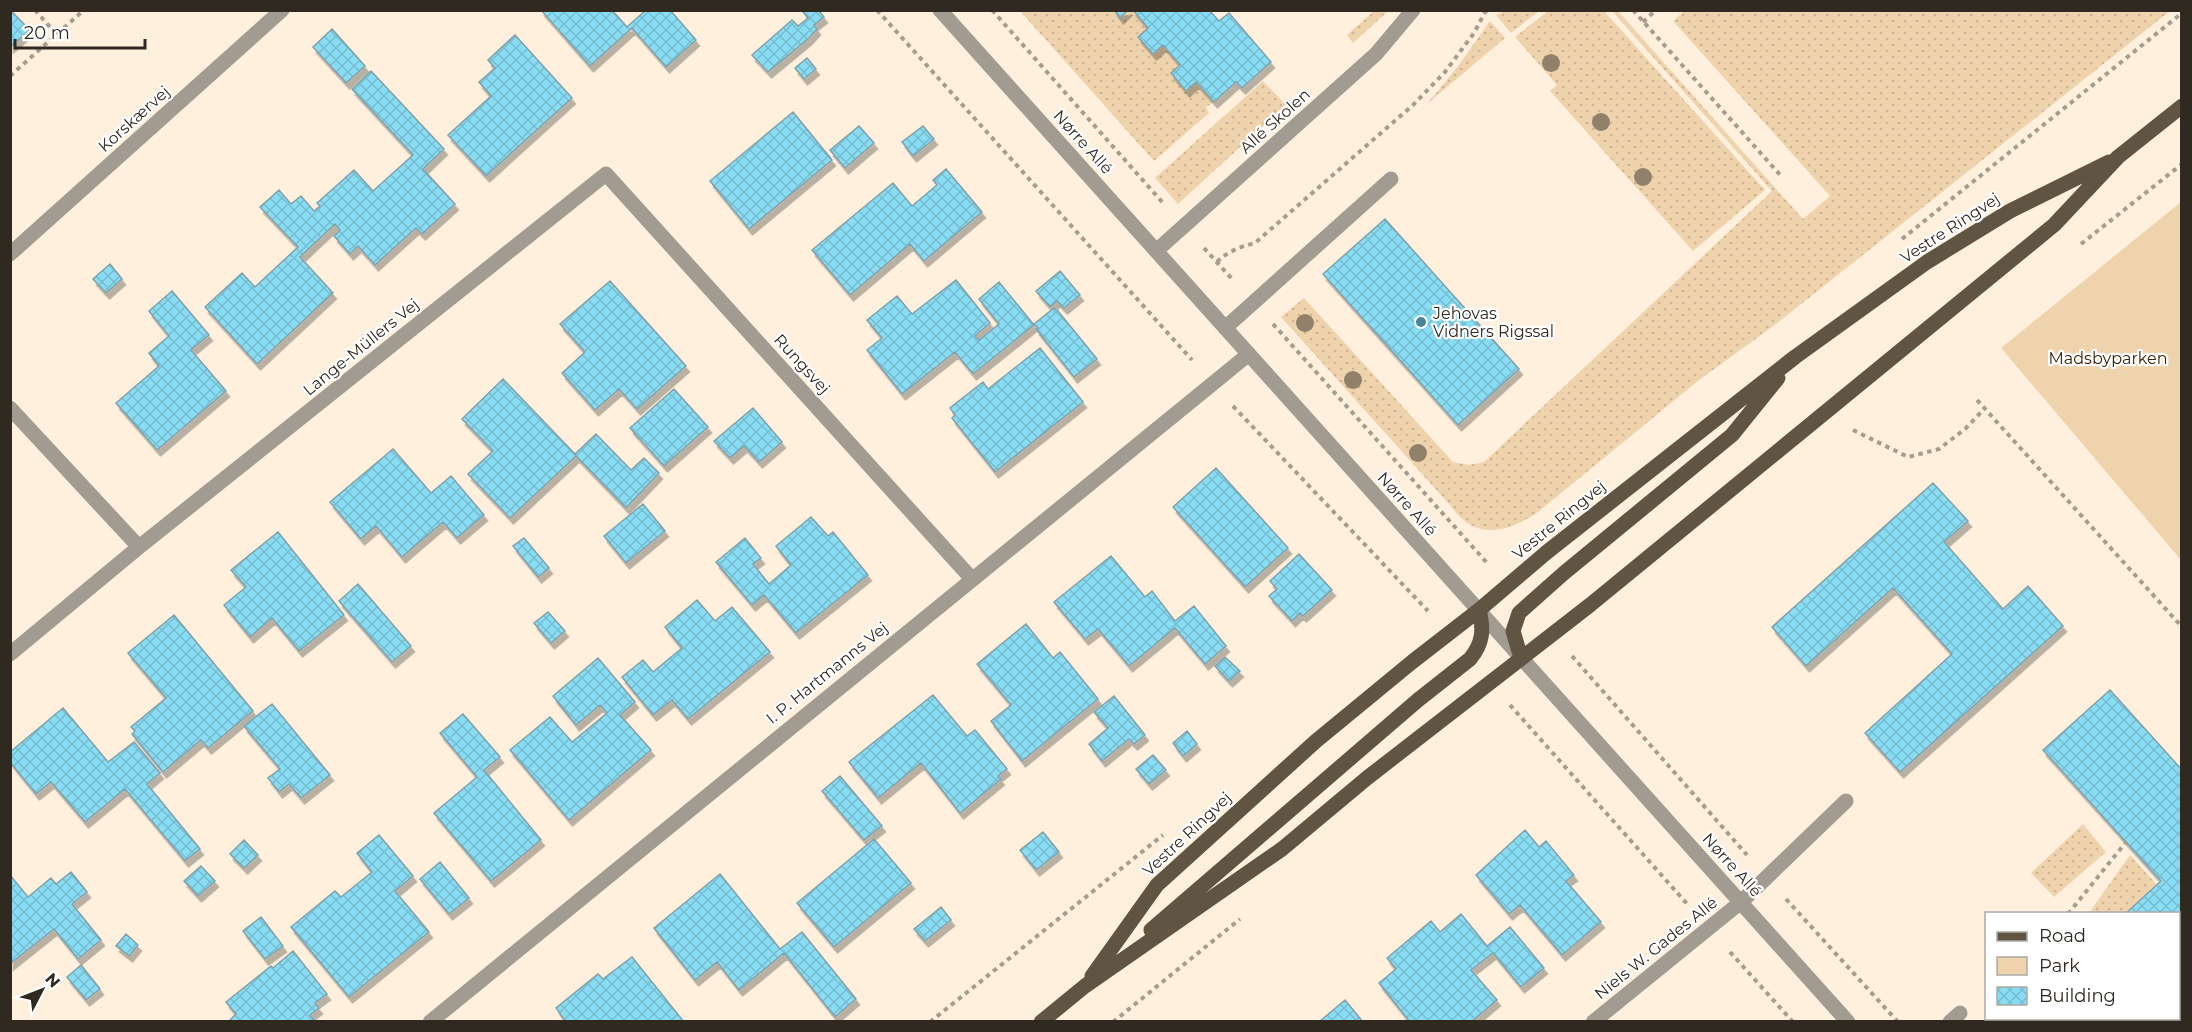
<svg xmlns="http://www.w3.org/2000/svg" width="2192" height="1032" font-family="Montserrat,sans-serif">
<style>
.grass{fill:url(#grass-dots)}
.green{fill:#efd3ad}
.building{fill:url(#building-cross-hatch);stroke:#82a0a9;stroke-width:1.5;filter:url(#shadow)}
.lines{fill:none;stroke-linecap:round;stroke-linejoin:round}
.path{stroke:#a79d8e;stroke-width:4;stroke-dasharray:4.5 4.5;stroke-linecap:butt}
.minor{stroke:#a29b91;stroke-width:15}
.major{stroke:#605443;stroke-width:15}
.tree{fill:#91816a}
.poi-dot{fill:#448697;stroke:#fff;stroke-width:2}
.labels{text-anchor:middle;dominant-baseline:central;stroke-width:4.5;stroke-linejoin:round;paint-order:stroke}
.street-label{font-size:16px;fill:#2f2920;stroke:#fff}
.poi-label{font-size:16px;fill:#2f2920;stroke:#fff;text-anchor:start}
.park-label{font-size:16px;fill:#37260c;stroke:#fff}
</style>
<defs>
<pattern id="grass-dots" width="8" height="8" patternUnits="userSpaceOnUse" patternTransform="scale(1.5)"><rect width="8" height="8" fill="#efd3ad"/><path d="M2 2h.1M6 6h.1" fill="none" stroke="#cdb595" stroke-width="1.8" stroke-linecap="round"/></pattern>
<pattern id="building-cross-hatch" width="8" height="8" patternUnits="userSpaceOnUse" patternTransform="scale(1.5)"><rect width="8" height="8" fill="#88dcf3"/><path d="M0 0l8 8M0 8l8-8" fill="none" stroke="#76bdd0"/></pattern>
<filter id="shadow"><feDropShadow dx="3.5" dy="6" stdDeviation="0" flood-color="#0004"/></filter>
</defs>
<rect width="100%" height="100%" fill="#fef0dd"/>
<path class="grass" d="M1020,11H1114L1120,18L1128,11H1133L1148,28L1138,37L1153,53L1163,45L1180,65L1171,74L1185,91L1196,82L1214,102L1206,107L1209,113L1154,161Z
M1374,11H1388L1353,43L1347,35Z
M1505,11V10L1539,11L1511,33L1496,15Z
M1548,11H1604L1765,190L1693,251L1550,91L1557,85L1515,37Z
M1612,11H1618L1803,219L1830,196L1673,21L1684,11H2170L1776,324L1698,381L1538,512C1518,526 1489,539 1466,522C1459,517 1454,510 1449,504L1281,317L1304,298L1453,462L1469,465L1484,462L1772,191Z
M1490,21L1505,38L1427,104L1459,65Z
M1263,81L1286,105L1178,204L1155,178Z
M2083,824L2106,852L2054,897L2031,873Z
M2130,855L2157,885L2125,913H2089Z
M2181,956V1012L2179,1015L2178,959Z"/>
<path class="green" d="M2181,202V560L2001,348Z"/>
<path class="building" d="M10,10L30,30L10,47Z
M541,10H612L627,27L646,10H670L696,40L666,67L632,28L590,66Z
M805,10H818L824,17L814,25L817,29L809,38L768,72L752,55L792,20L798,26L808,18L803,12Z
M1114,10H1128L1120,18Z
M1133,10H1209L1219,21L1229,13L1271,62L1242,88L1236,82L1214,102L1196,82L1186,91L1171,73L1180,65L1163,45L1153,54L1138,37L1148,28Z
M332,29L365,66L346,83L313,47Z
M515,35L572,98L486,176L448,135L491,96L479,82L495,68L488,60Z
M807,58L816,69L804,79L795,68Z
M371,71L444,149L423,169L455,204L422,234L416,228L375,265L358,246L350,254L334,236L340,230L335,224L300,257L333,293L257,364L205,307L242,273L255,287L298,247L260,207L279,190L291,204L301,196L314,211L320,206L317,203L354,170L373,191L413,155L352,89Z
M793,112L832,160L749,229L710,181Z
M859,126L874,143L845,168L830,150Z
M923,126L934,139L913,156L902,142Z
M946,169L982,212L924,261L910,244L850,295L812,250L893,183L912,206L937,185L933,180Z
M1385,219L1519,369L1458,425L1323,274Z
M110,264L122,279L106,293L93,279Z
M1060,271L1080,295L1064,308L1057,301L1050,307L1036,291Z
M956,280L990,323L975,336L979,340L999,324L979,299L999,282L1034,325L973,374L955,352L902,394L867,350L882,338L867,320L897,296L912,314Z
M610,281L686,366L637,409L619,389L595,410L562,373L585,352L560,324Z
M172,291L209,335L191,350L226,391L157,450L116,403L159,366L149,353L169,336L149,311Z
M1054,308L1058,311L1097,359L1074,377L1036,329L1038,328L1034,324Z
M1040,348L1083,402L995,472L952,418L955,415L950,408L983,382L988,389Z
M503,379L575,454L596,434L631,470L644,458L659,473L626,508L576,456L510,518L468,474L493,451L462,419Z
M674,389L708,427L664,466L630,428Z
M753,408L782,442L759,462L744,446L730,458L714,441Z
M393,449L431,493L451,476L484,515L457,538L443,522L402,557L376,526L361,539L330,502Z
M1216,468L1288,548L1245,587L1173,507Z
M1933,483L1968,521L1944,542L2003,609L2028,586L2063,626L1900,772L1865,733L1952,654L1893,588L1806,666L1772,627Z
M643,504L665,531L626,563L604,536Z
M811,517L828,536L833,532L868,575L796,633L764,595L752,605L716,562L745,538L761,558L753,564L769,584L791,565L776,546Z
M278,532L344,615L299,651L272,618L250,637L224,605L246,587L231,570Z
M524,538L549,568L538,577L513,546Z
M1299,554L1332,590L1303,616L1300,613L1292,621L1269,596L1277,589L1270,581Z
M1111,556L1145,597L1152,591L1175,621L1194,606L1226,646L1205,664L1175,628L1129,666L1098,629L1085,639L1054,602Z
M358,584L411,646L392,662L339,601Z
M697,600L715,621L732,607L770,652L688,719L672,700L653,715L622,677L643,660L653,672L682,648L665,627Z
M548,612L565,631L551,643L534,623Z
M174,615L253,711L208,748L201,740L163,772L132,734L135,731L131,727L166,698L128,653Z
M1026,624L1053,658L1060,652L1098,699L1022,761L991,721L1011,705L977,664Z
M1225,657L1240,671L1229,681L1215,666Z
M598,658L635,702L620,715L651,750L569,820L510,750L550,717L572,742L607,713L600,705L576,725L553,696Z
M2110,690L2182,770V956L2178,959V914H2125L2161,881L2043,750Z
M933,695L967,736L975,730L1007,769L998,776L1001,779L960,813L921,763L878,798L849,762Z
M1114,696L1145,735L1134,744L1129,739L1102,761L1089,744L1108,728L1094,712Z
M272,704L330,775L301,798L289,784L279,792L268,778L280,769L244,726Z
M63,708L108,762L134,742L160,773L147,784L200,849L185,861L125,789L85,822L51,782L36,794L10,762V752Z
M463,714L500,757L484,770L541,840L491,881L434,813L477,777L440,733Z
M1187,731L1197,744L1183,756L1173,743Z
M1153,755L1166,770L1149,784L1136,769Z
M840,776L882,826L864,840L822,791Z
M1525,830L1539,847L1546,841L1574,875L1566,881L1601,922L1562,955L1520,905L1509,914L1476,875Z
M1043,832L1059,852L1036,870L1020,850Z
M379,835L413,876L395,891L429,932L349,997L291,927L335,891L341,897L372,872L357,853Z
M874,839L911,883L834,947L797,903Z
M244,840L258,855L244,868L230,854Z
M440,862L469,898L449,914L420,879Z
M201,866L215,881L198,896L184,881Z
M71,872L87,892L72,904L101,940L78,959L54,929L10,964V875L28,897L51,878L56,884Z
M720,874L780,949L802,932L856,999L835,1017L784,953L739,990L717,962L695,980L654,928Z
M941,907L951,920L925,941L914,929Z
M1461,914L1487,946L1510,927L1544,968L1521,987L1493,953L1471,970L1497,1000L1471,1022H1410L1379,983L1396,969L1387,958L1431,921L1440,932Z
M261,917L283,946L265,959L243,931Z
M126,934L138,945L129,956L116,946Z
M293,951L327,994L315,1003L319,1008L310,1015L316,1022H228L236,1014L226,1002L271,966L273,968Z
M632,957L684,1022H566L556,1008L598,974L603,979Z
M81,965L100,989L86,1000L67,977Z
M1345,1000L1363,1022H1319Z
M2182,1012V1022H2171L2174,1018H2178V1015Z"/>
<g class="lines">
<path class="path" d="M35,10L57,35
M877,10L1192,360
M992,10L1163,203
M1633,10L1782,177
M1643,22L1656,10
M10,76L84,10
M1902,239L2182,13
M2081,244L2182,164
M1204,248L1233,280
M1217,262C1228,251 1240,247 1255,243L1413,105L1445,72L1474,33L1485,12L1489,10
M1273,324L1488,564
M1977,400L2182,627
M1233,406L1428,611
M1853,430L1908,457L1939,449L1965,429L1984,409
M1572,656L1747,855
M1510,705L1689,906
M1786,899L1898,1022
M2068,914L2126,842
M1730,952L1793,1022
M930,1022L1163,835
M1113,1022L1240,919"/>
<path class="minor" d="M940,10L1848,1022
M1156,251L1376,54L1413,10
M10,254L282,10
M1225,328L1391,179
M10,408L139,547
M10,654L139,547L606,174L972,579
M430,1022L1249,354
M1593,1022L1741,902L1846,801
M1950,1022L1960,1013"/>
<path class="major" d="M1521,658L1513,631L1519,613L1564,573L1732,435L1778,378
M1151,930L1418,700L1470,659C1483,643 1484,630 1479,610
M1092,976L1157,885L1316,741L1412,662L1479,610L1547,552L1795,357L1927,262L2010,211L2109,162
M1041,1022L1085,986L1282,849L1367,778L1590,605L2054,225L2118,157L2182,106"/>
</g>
<g class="tree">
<circle cx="1551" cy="63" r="9"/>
<circle cx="1601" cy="122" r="9"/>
<circle cx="1643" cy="177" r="9"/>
<circle cx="1305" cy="323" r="9"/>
<circle cx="1353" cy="380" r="9"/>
<circle cx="1418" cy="453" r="9"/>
</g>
<circle class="poi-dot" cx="1421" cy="322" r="6"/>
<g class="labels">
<g class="street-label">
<text transform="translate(134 119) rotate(-42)">Korskærvej</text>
<text transform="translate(1275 121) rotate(-42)">Allé Skolen</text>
<text transform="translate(1083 142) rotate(48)">Nørre Allé</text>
<text transform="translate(1950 228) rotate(-33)">Vestre Ringvej</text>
<text transform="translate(361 347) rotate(-39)">Lange-Müllers Vej</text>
<text transform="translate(802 364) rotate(48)">Rungsvej</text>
<text transform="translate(1407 504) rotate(48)">Nørre Allé</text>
<text transform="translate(1559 520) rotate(-39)">Vestre Ringvej</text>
<text transform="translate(827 673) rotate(-39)">I. P. Hartmanns Vej</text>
<text transform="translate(1187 834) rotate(-43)">Vestre Ringvej</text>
<text transform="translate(1732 865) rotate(48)">Nørre Allé</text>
<text transform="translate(1656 948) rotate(-39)">Niels W. Gades Allé</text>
</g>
<g class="poi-label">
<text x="1433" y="313">Jehovas<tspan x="1433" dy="18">Vidners Rigssal</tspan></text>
</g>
<g class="park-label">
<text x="2108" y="358">Madsbyparken</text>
</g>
</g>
<rect width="2192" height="1032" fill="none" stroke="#2f2920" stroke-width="24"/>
<rect x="1985" y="912" width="195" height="108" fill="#ffffff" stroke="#aca9a6" stroke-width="1.5"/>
<rect x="1997" y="932" width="30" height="9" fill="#605443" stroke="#aca9a6" stroke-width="1.5"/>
<text x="2039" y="942" font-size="18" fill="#2f2920">Road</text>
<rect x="1997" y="957" width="30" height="18" fill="#efd3ad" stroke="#aca9a6" stroke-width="1.5"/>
<text x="2039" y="972" font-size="18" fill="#2f2920">Park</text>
<rect x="1997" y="987" width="30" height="18" fill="url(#building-cross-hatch)" stroke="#aca9a6" stroke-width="1.5"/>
<text x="2039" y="1002" font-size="18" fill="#2f2920">Building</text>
<g transform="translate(42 990) rotate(48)" stroke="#ffffff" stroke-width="4.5" paint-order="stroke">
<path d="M0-4.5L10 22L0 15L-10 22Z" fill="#2f2920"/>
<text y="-9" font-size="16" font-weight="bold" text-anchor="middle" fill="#2f2920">N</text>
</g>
<path d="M15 39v9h130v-9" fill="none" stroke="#2f2920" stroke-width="3"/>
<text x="24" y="39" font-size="18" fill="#2f2920" stroke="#ffffff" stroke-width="4.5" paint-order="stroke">20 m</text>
</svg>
